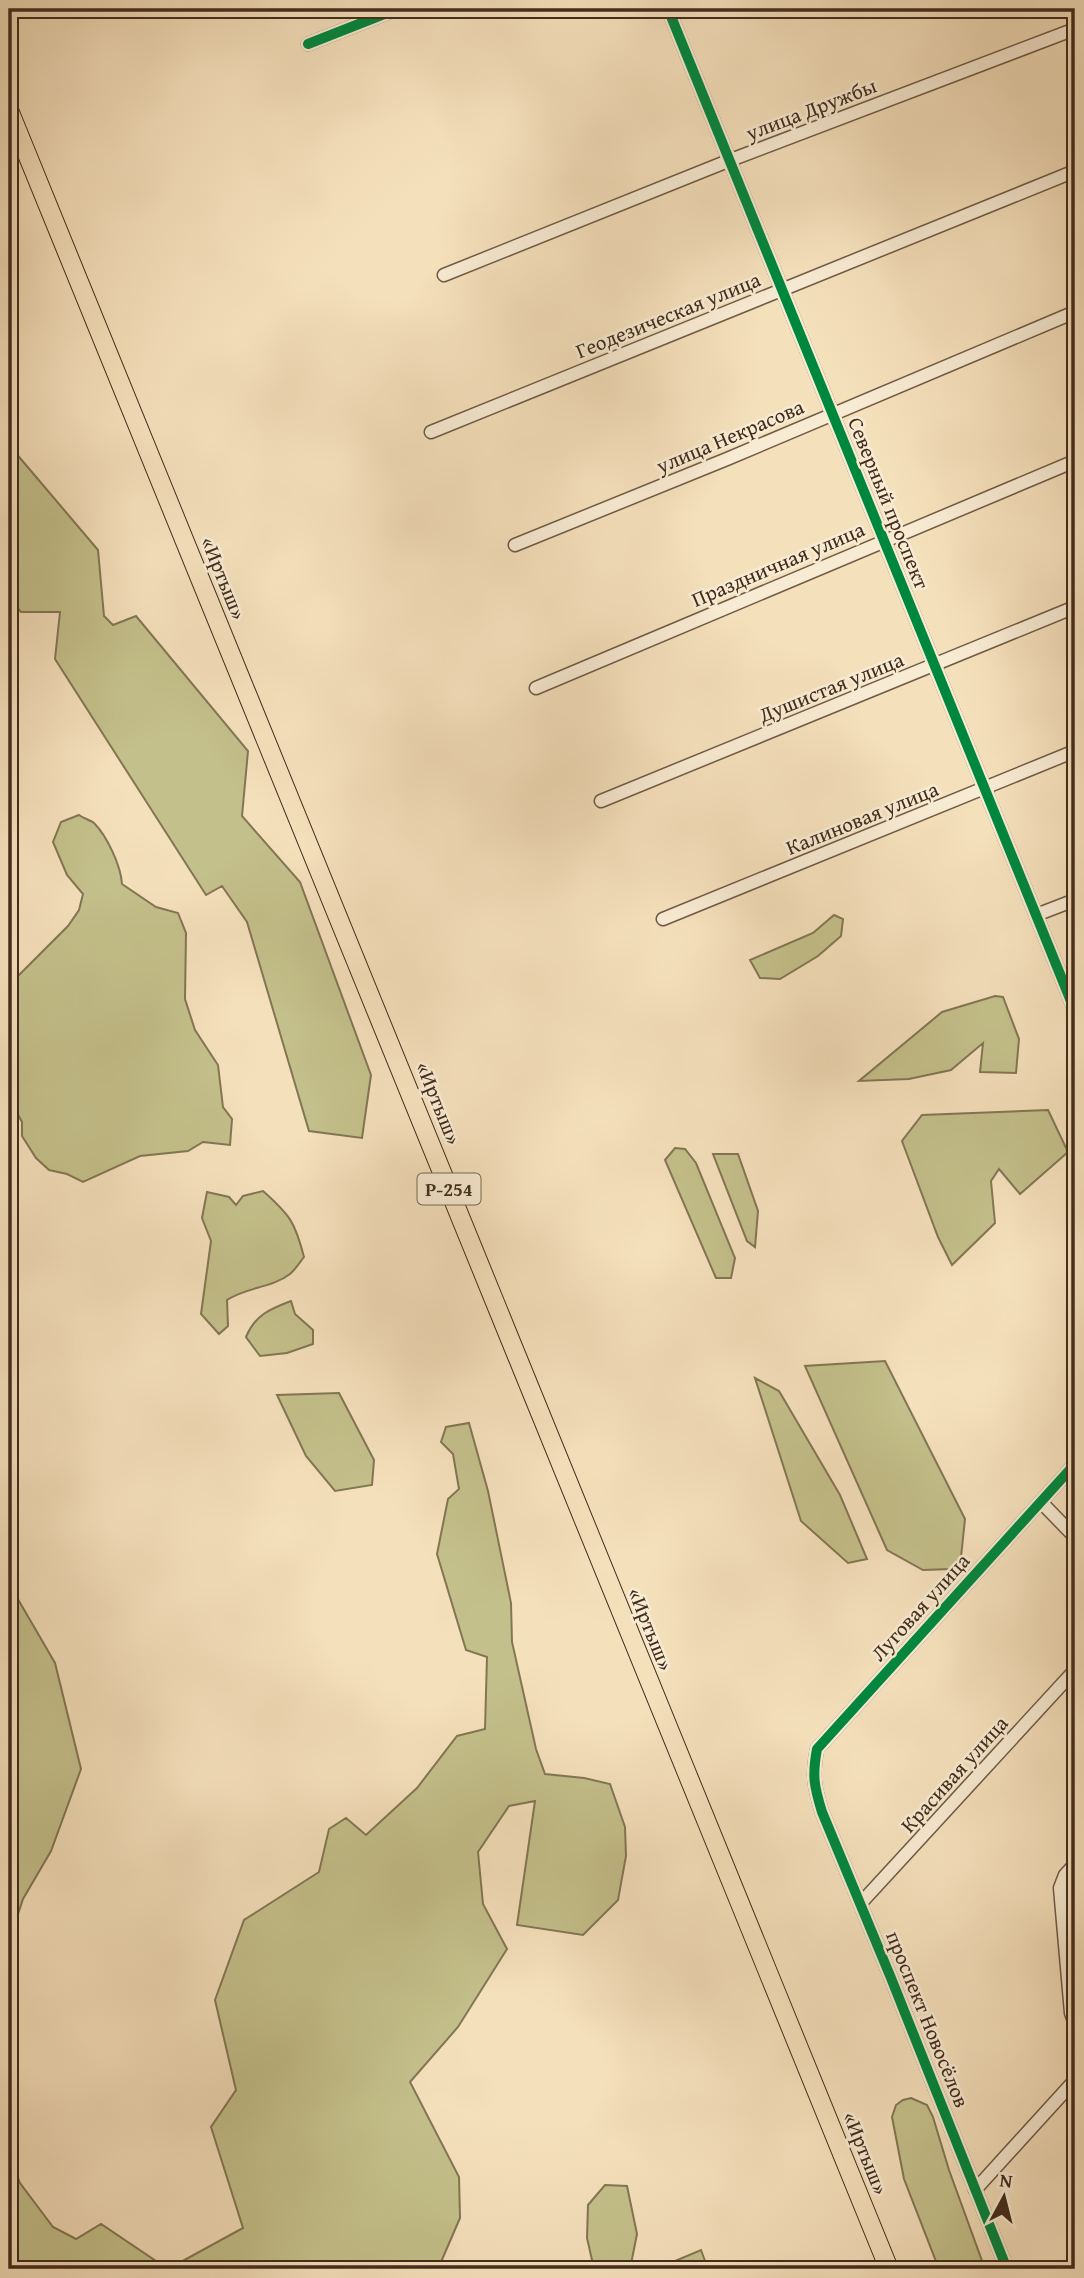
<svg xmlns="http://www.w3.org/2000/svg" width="1084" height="2278" font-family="'Gentium Book Plus',serif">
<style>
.green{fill:#c4c08b;stroke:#837654;stroke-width:2}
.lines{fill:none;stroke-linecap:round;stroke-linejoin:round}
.minor-casing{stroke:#6f5a45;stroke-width:15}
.highway-casing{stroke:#422d1d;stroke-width:20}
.minor{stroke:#f8ebd3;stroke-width:12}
.highway{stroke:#f5e0bc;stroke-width:18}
.cycleway-casing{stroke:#f8ebd3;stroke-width:15}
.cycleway{stroke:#00873e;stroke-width:10}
.labels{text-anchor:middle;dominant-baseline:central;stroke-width:5;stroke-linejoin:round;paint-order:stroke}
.shield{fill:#f8ebd3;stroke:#796654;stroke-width:2}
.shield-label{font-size:19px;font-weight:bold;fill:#422d1d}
.street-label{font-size:21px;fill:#422d1d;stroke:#f8ebd3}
</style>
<rect width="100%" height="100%" fill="#f5e0bc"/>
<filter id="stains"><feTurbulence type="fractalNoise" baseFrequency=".00286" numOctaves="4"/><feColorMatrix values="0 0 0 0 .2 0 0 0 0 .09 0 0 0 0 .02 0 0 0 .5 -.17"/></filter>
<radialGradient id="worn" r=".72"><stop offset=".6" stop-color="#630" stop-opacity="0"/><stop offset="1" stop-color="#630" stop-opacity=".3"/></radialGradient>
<path class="green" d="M9,445L98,550L104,616L113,625L136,616L248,751L242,816L300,882L371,1075L362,1138L309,1131L247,922L222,886L206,895L55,659L60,612H21L9,599Z
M79,815C83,818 90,820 94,823C107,836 121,866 122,884L156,907L178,913L186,933L185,999L195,1030L218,1065L223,1107L232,1119L230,1145L203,1142L188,1151L140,1156L83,1182L67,1174L49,1170L36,1158L22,1136V1122L15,1109H9V1013L15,979L68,926L79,910L83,894L67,875L53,842L61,822Z
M834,915L843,919L841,936L818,956L780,979L760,978L750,960L813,933Z
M995,996L1003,997L1019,1039L1016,1073L980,1072L983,1043L951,1070L909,1079L859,1081L942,1012Z
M1048,1110L1068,1152L1020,1194L999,1169L991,1181L995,1223L952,1265L938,1237L902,1141L922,1115Z
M675,1148L685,1149L696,1163L735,1258L731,1278H716L665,1160Z
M713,1154H738L758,1211L755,1247L747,1241Z
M263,1191C290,1215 295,1222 304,1257C300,1262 295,1270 290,1274C272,1288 246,1287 227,1300L228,1326L219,1334L201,1314L211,1241L202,1218L207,1192L229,1197L236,1205L243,1196Z
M291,1301L295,1314L313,1330V1344L287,1353L260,1356L246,1337C255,1315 270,1309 291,1301Z
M885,1361L965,1519L961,1557L951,1569L923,1570L887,1550L805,1366Z
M755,1378L779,1391L840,1495L867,1559L848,1563L801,1521Z
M339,1393L374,1460L372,1485L335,1491L306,1456L277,1395Z
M469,1423L488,1491L511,1603L512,1642L536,1749L545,1774L584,1778L610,1784L625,1827L626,1856L618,1900L583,1935L517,1925L535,1801L509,1806L478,1852L483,1904L507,1949L458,2027L410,2082L459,2177L460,2218L441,2262L460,2269H9V2155L20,2183L53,2227L76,2239L101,2224L168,2269L243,2228L211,2127L236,2090L215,2000L244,1920L319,1872L329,1829L346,1818L366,1835L417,1788L457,1736L485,1729L487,1657L466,1650L437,1554L448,1499L459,1489L453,1454L441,1442L446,1427Z
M9,1573L12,1589L55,1663L81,1769L51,1851L23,1899L9,1941Z
M911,2098L927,2105L933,2117L949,2170L985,2269H939L904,2179L892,2117L896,2105L903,2100Z
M605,2185L627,2186L637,2234L631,2264L640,2269H594L587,2238L588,2205Z
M701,2250L708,2269H656Z"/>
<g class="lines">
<defs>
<path id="minor" d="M668,9L1075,1011
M308,44L397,9
M444,275L728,161L1075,29
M431,432L1075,171
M515,545L727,459L1075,312
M536,688L1075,461
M601,801L1075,607
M1036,915L1075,900
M663,919L1075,751
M1041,1502L1075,1537
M1075,1864L1065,1875L1060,1888L1071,2013L1075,2024
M860,1904L1075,1670
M975,2190L1075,2080
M1007,2269L891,1978L822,1812C814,1786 812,1776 817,1749L1075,1464"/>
<path id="highway" d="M9,110L889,2269"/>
</defs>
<use href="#minor" class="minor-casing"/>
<use href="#highway" class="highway-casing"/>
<use href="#minor" class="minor"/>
<use href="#highway" class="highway"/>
<defs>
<path id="cycleway" d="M668,9L1075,1011
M308,44L397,9
M1007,2269L891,1978L822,1812C814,1786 812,1776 817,1749L1075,1464"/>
</defs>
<use href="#cycleway" class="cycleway-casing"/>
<use href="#cycleway" class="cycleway"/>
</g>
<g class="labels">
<rect class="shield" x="417.5" y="1173.5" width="63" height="31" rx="5"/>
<g class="shield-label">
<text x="449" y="1189">Р-254</text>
</g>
<g class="street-label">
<text transform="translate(811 109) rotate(-21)">улица Дружбы</text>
<text transform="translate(668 315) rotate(-22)">Геодезическая улица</text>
<text transform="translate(730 436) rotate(-23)">улица Некрасова</text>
<text transform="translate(889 503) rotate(68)">Северный проспект</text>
<text transform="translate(778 564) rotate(-23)">Праздничная улица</text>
<text transform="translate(224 578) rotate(68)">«Иртыш»</text>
<text transform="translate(831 687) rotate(-22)">Душистая улица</text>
<text transform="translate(862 818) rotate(-22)">Калиновая улица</text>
<text transform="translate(439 1103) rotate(68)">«Иртыш»</text>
<text transform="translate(920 1607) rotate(-48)">Луговая улица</text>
<text transform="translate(651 1629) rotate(68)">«Иртыш»</text>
<text transform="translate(954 1774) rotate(-48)">Красивая улица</text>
<text transform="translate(928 2019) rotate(68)">проспект Новосёлов</text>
<text transform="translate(866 2153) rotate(68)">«Иртыш»</text>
</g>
</g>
<rect width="1084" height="2278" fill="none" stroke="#f5e0bc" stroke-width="35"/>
<rect x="10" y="10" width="1063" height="2257" fill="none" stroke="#422d1d" stroke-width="3.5"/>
<rect x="18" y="18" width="1049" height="2243" fill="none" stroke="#422d1d" stroke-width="2"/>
<g transform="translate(1004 2197) rotate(7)" stroke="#f8ebd3" stroke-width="5" paint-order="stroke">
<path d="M0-5L12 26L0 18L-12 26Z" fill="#422d1d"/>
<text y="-10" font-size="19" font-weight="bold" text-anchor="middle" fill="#422d1d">N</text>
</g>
<rect width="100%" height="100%" filter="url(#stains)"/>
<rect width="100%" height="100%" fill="url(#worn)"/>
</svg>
